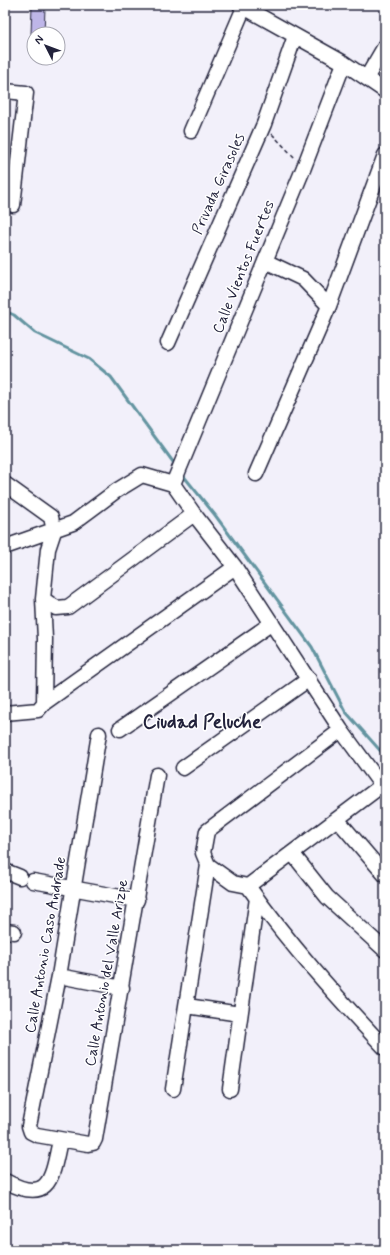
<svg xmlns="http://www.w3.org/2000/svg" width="390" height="1255" font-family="Mynerve,sans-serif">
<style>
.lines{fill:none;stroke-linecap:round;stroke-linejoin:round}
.stream{stroke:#6394a0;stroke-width:3}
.building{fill:#beb6e8;stroke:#22223b}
.minor-casing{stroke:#22223b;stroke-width:17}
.path{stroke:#22223b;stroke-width:1.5;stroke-dasharray:4 3;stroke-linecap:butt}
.minor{stroke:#fff;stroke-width:14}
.labels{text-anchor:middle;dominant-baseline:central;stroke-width:3;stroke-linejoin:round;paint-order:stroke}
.street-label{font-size:15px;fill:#22223b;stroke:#fff}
.district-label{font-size:19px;font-weight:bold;fill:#22223b;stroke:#fff}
</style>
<rect width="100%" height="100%" fill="#f2f0fa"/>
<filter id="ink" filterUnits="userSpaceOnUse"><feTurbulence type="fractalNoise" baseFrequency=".025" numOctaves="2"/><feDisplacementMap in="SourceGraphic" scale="8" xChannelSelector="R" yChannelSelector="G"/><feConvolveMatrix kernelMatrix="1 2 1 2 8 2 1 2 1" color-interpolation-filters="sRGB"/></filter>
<g filter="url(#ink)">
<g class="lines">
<path class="stream" d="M5,311L14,315L35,333L89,359L111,377L176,466
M182,474L215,515L312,647L345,711L385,756"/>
</g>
<path class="building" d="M32,7L45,8L44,34H31Z"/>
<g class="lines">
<defs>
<path id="minor" d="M240,5L344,63L385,91
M367,77L385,46
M5,91L26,93L13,205
M191,131L245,5
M265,261L303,279L329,306
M168,343L264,124L295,36
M256,474L329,306L385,155
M5,484L51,517L54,531L48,549L43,599L45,639L44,703
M173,484L304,167L344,63
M5,547L73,523L116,491L142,475L173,484L194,514L235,567L341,730L385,790
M43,599L56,608L68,607L194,514
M5,713L38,710L44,703L235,567
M120,729L272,623
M341,730L207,831L203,853L208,865L233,883L248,886C289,944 336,996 385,1048
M99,734L59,976L29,1126L31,1132L37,1135L88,1144L93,1143L95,1139L157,775
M183,768L309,679
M337,819L385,875
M292,853L327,897L385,950
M5,871L20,877
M33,881L137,900
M248,886L381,786
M5,931L14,932
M59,976L122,988
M187,1006L240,1014
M173,1089L208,865
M230,1089L257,898
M5,1181C50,1205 52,1178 60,1140"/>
</defs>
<use href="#minor" class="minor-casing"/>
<path class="path" d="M272,134L295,158"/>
<use href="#minor" class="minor"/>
</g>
</g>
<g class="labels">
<g class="street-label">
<text transform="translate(219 184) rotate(-66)">Privada Girasoles</text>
<text transform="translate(244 267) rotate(-68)">Calle Vientos Fuertes</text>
<text transform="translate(46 945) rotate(-80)">Calle Antonio Caso Andrade</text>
<text transform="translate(107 973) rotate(-80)">Calle Antonio del Valle Arizpe</text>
</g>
<g class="district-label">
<text x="202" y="722">Ciudad Peluche</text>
</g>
</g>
<rect width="390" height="1255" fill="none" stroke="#fff" stroke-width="20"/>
<rect x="10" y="10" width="370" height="1235" fill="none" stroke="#22223b" stroke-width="1.5" filter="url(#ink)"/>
<g transform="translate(46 46) rotate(312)"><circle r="19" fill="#ffffff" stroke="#a7a7b1"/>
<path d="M0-3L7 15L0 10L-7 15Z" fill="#22223b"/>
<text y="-6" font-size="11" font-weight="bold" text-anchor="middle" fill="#22223b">N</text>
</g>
</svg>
